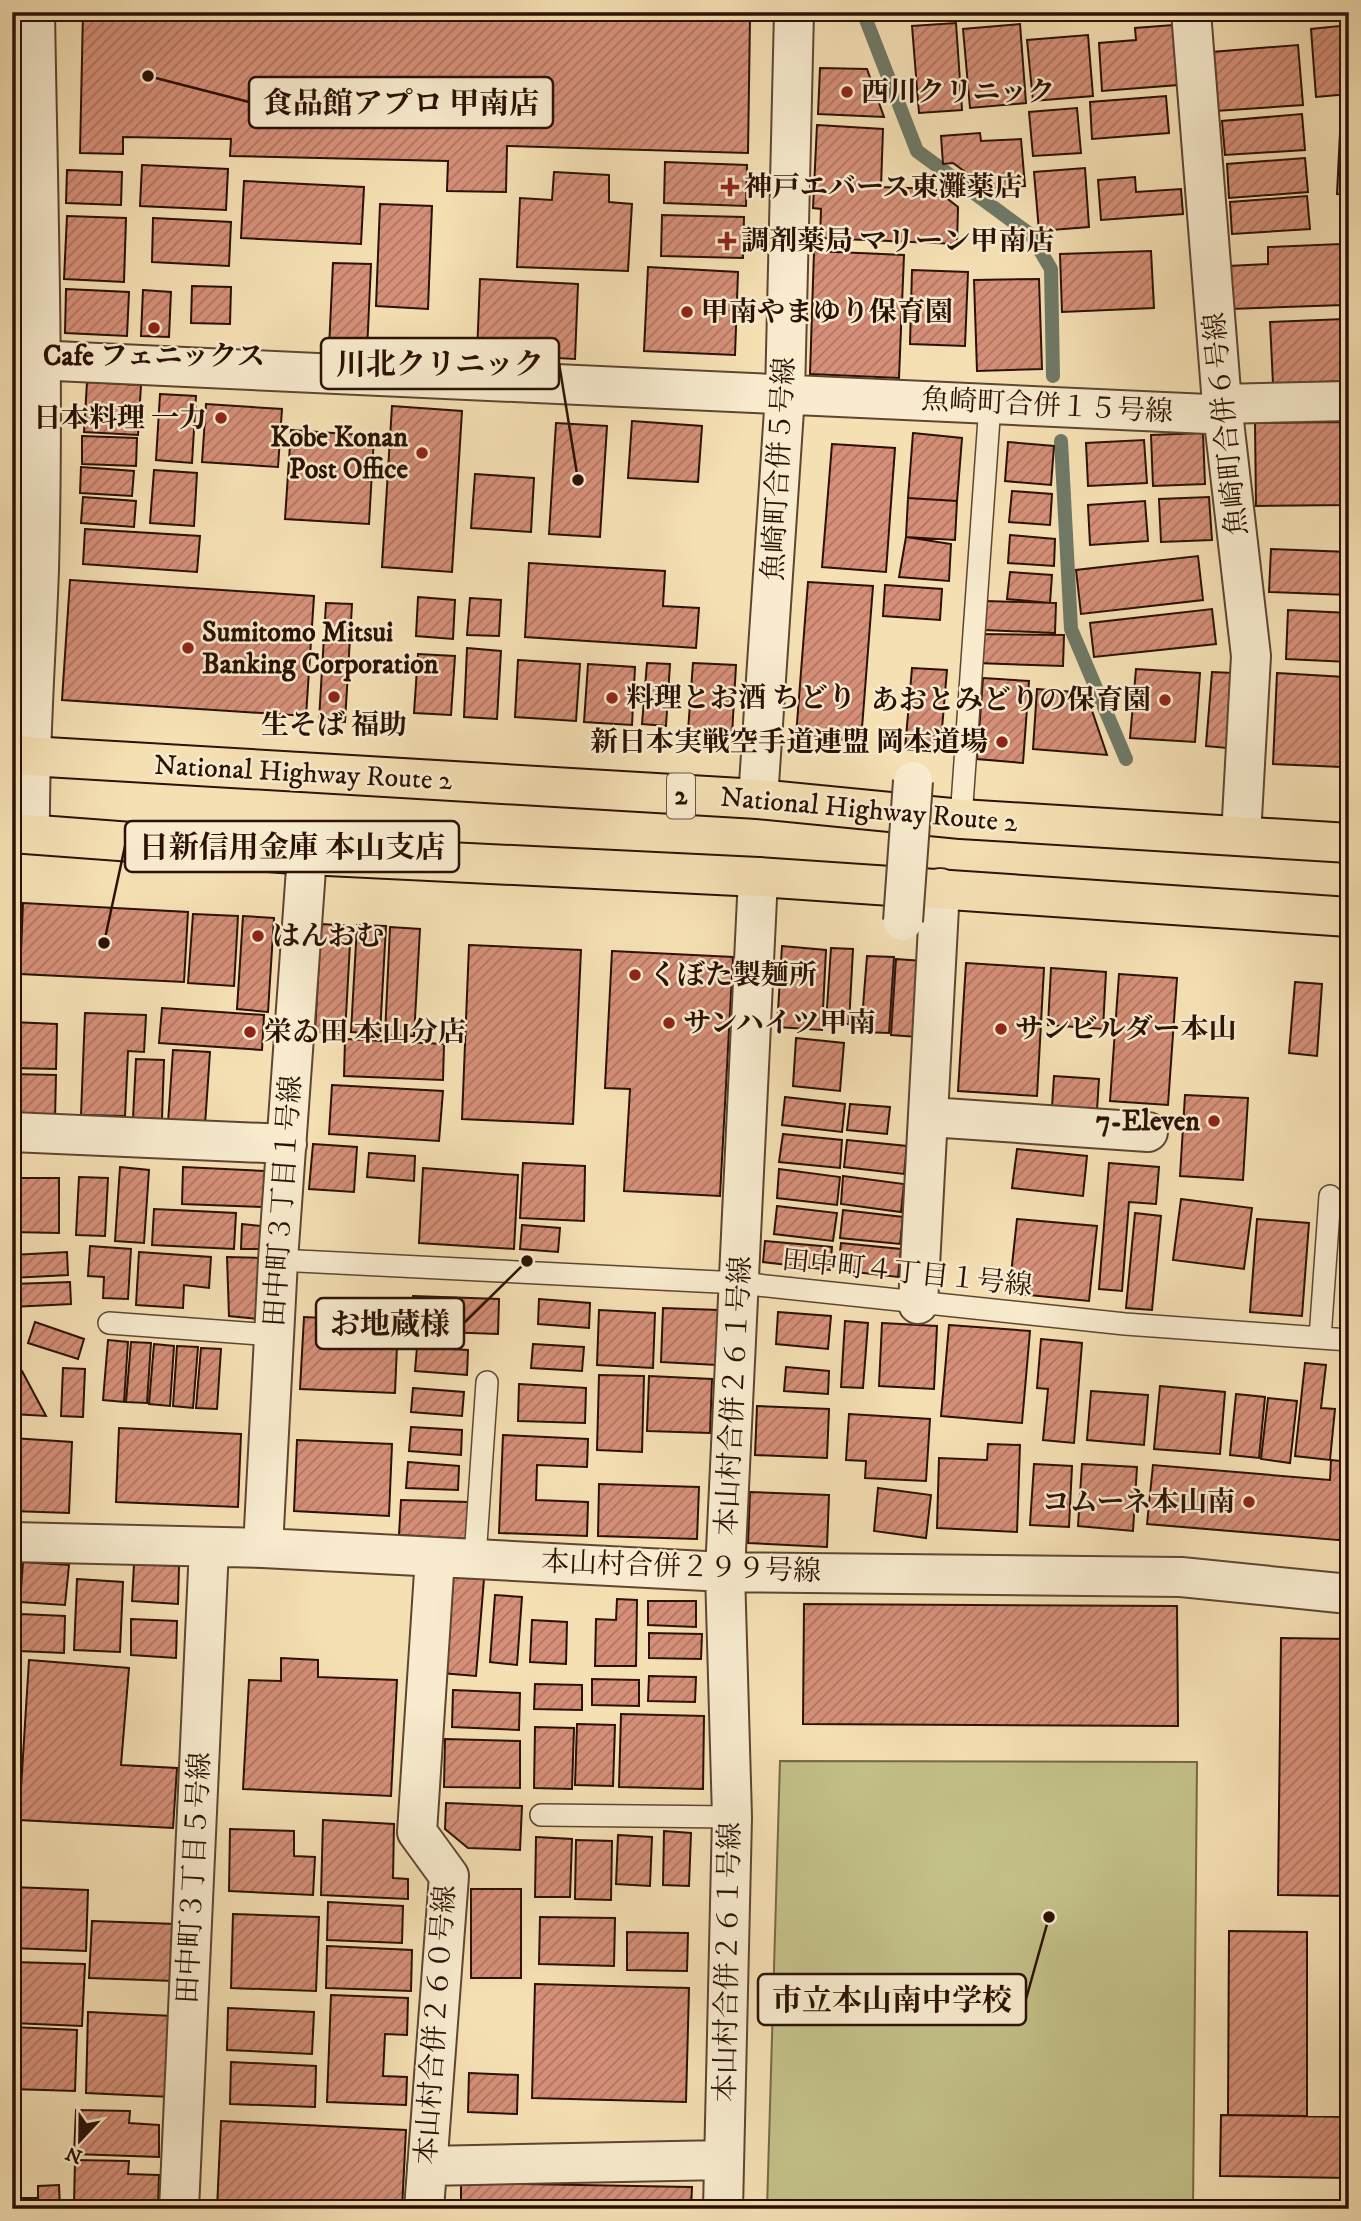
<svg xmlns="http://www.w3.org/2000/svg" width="1361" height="2221" font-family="'IM FELL DW Pica','Noto Serif JP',serif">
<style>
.green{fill:#c3c088;stroke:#776846;stroke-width:2}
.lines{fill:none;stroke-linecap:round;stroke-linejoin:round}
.stream{stroke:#6f7966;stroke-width:14}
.building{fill:url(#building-hatch);stroke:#2b1104;stroke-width:2}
.lane-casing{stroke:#5e4530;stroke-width:24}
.street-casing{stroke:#5e4530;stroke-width:42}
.highway-casing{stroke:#2b1104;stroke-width:42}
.lane{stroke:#f8ebce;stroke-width:21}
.street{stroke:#f8ebce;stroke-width:38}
.highway{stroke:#f5e0b4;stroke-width:38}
.street-bridge-casing{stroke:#5e4530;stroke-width:42;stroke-linecap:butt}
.street-bridge{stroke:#f8ebce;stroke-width:38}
.poi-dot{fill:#8f2418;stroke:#f8ebce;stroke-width:2.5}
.labels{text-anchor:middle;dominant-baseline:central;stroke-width:5;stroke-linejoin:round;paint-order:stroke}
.shield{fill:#f8ebce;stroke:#685241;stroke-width:2}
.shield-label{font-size:26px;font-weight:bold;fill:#2b1104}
.poi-label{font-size:28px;font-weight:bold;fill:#2b1104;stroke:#f8ebce;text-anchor:start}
.street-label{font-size:28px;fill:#2b1104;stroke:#f8ebce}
.leader{fill:none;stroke:#2b1104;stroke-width:2.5}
.callout-dot{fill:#2b1104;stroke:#f8ebce;stroke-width:2.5}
.callout{fill:#f8ebce;stroke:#2b1104;stroke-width:2.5}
.callout-label{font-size:30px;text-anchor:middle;font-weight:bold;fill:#2b1104}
</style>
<defs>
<pattern id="building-hatch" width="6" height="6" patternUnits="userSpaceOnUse" patternTransform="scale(1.75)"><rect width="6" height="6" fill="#d69079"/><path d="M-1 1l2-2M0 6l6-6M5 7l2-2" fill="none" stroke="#ae7461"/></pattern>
</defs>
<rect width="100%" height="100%" fill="#f5e0b4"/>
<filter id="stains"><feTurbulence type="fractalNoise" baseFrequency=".00286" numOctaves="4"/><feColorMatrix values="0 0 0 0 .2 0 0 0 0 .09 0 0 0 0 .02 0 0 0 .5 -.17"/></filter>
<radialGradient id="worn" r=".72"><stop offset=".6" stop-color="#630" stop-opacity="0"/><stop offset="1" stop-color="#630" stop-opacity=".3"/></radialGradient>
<path class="green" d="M780,1761L1197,1762L1193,2209H767Z"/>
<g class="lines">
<path class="stream" d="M863,12L917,151L1031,235L1051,269L1053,376
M1061,441L1071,629L1126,759"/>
</g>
<path class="building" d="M83,12H514L750,18L748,153L507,146L506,192L447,191L448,161L230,156L231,139L123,137V154L80,153Z
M956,23L962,110L919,113L912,26Z
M1020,24L1026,103L970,108L963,29Z
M1173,25L1178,85L1102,91L1099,43L1136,40L1135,28Z
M1349,25V94L1316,97L1311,29Z
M1088,35L1093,96L1033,101L1027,40Z
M1298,45L1303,105L1216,111L1212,52Z
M820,68L867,69L884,117L818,114Z
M1166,96L1169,133L1092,139L1090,102Z
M1077,108L1081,153L1033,156L1029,112Z
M1341,112H1349V195L1337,194Z
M1302,114L1305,150L1225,155L1222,121Z
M817,125L883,129L881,187L935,189L958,207L957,244L820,238L821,209L813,208Z
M980,133L981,141L1021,139L1025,186L970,189L968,174L953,163L943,164L941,136Z
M1305,158L1308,192L1229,198L1227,164Z
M665,162L747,165L746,206L664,203Z
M142,165L228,169L226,210L140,206Z
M1085,168L1089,227L1039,231L1034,172Z
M67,170L122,172L121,205L66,203Z
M554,172L609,175V202L632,204L628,271L517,267L520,198L552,200Z
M1135,177L1136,192L1181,189L1183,214L1101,220L1098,180Z
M244,181L364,187L361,244L241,238Z
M1307,196L1310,229L1232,234L1230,202Z
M380,204L432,206L428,309L376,306Z
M662,215L744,217L743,258L661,256Z
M67,216L126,218L124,282L64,279Z
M153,218L231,222L229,266L152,262Z
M1341,244L1344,305L1231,309L1228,266L1268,264V247Z
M814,251L904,255L899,378L810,374Z
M1151,251L1154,308L1062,312L1060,254Z
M333,263L371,264L367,351L329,349Z
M648,267L738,272L735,355L644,351Z
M912,270L968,272L965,346L910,344Z
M480,279L578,284L575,359L477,354Z
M1039,279L1042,369L977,371L974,280Z
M192,286L231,287L230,324L191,323Z
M66,289L129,292L127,336L65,333Z
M143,290L171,292L169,337L141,336Z
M1344,319L1346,381L1273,384L1270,322Z
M87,382L141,385L138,435L84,432Z
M160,394L196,396L192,463L156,460Z
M206,404L282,409L278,467L202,462Z
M392,406L462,411L452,572L382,567Z
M632,421L702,426L698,482L628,478Z
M1349,422V505L1256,506L1255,423Z
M556,423L607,426L600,537L549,534Z
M291,430L374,436L369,524L285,519Z
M913,433L962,438L957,501L908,498Z
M1203,433L1205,484L1153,486L1151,435Z
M82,436L137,438L136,466L82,464Z
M1144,440L1147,483L1088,486L1086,443Z
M1008,442L1054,446L1051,485L1005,481Z
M832,444L895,448L886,572L822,567Z
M81,467L134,471L132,496L80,493Z
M154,470L197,473L194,526L150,523Z
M475,474L534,478L531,532L471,528Z
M1012,491L1052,494L1050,525L1009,522Z
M83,497L136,501L134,527L81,523Z
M1209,497L1212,540L1161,542L1159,499Z
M908,498L957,501L955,540L906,537Z
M1145,501L1148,541L1090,545L1088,505Z
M85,529L200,536L197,572L83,564Z
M1010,535L1055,539L1054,566L1008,563Z
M906,537L951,544L949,581L899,577Z
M1271,549L1349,552V595L1269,592Z
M1198,556L1203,600L1081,614L1076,570Z
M529,563L665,571L663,606L699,608L696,648L525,637Z
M1010,572L1052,575L1050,603L1007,599Z
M70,580L314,596L306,716L62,700Z
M808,582L873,586L861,741L796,736Z
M885,585L942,589L940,620L883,616Z
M418,597L455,600L453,639L416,636Z
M470,598L501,600L499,636L467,635Z
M985,601L1056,603L1055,633L984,630Z
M326,603L352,604L345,722L319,720Z
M1212,609L1216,644L1094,657L1090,623Z
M1288,610L1349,613V662L1286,659Z
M978,634L1064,635L1063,666L976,663Z
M467,648L501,651L497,719L464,717Z
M418,654L455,656L451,715L414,713Z
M518,660L580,664L576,721L515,717Z
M647,663L670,664L666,726L642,724Z
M693,663L736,665L732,735L688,731Z
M588,664L635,667L632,725L584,722Z
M912,668L947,670L940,752L905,749Z
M1136,669L1200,673L1195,742L1130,738Z
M1212,672L1233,673L1227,748L1206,746Z
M1277,673L1345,677L1341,767L1273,764Z
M983,678L1029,681L1023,763L977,759Z
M1037,689L1086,693L1107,755L1033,749Z
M23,903L188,912L184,982L20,974Z
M193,914L238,916L234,986L188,983Z
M243,916L274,918L268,1012L237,1009Z
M321,924L351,926L345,1034L315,1032Z
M357,925L386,926L380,1034L351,1032Z
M390,927L420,929L414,1036L385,1035Z
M469,945L581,950L573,1124L462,1119Z
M782,946L826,950L822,1030L777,1027Z
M831,948L853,949L849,1024L826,1023Z
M612,951L733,957L720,1196L624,1191L630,1089L605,1088Z
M867,956L894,957L889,1033L861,1032Z
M896,959L923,961L918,1037L891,1035Z
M966,963L1044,968L1037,1096L958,1091Z
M1051,968L1106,972L1103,1029L1048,1025Z
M1119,974L1177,978L1168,1105L1110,1101Z
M1295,982L1322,984L1317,1056L1289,1053Z
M162,1008L264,1015L262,1050L159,1043Z
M85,1013L146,1015L144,1052L128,1051L125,1116L81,1115Z
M12,1022L57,1024L56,1069L12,1068Z
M796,1038L844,1043L840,1091L793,1086Z
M345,1039L444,1044L443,1080L344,1076Z
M173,1050L210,1052L205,1125L168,1123Z
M136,1059L164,1060L162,1119L133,1118Z
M12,1074L56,1075L55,1120L12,1119Z
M1054,1076L1099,1079L1097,1110L1052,1107Z
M332,1085L443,1091L439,1141L329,1134Z
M1185,1095L1248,1098L1243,1180L1180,1176Z
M785,1097L845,1104L842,1132L782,1125Z
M850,1104L890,1107L887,1134L847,1130Z
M783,1134L842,1140L840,1168L779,1162Z
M847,1140L907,1146L904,1174L844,1167Z
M313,1144L357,1147L354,1192L309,1189Z
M1017,1149L1087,1156L1083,1196L1012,1188Z
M369,1153L415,1156L414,1181L367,1177Z
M523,1163L585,1166L584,1221L520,1218Z
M1109,1163L1159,1167L1156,1204L1129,1202L1122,1291L1099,1289Z
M120,1167L149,1170L144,1243L115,1241Z
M183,1167L265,1171L264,1207L182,1204Z
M423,1168L518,1175L514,1249L419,1243Z
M779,1169L840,1177L837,1205L777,1198Z
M843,1176L904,1184L901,1212L841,1204Z
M79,1177L108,1178L105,1236L76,1235Z
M12,1178H59V1233L12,1232Z
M1181,1199L1252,1208L1244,1269L1173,1260Z
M777,1206L837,1213L833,1241L774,1234Z
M154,1209L236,1213L234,1249L152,1245Z
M843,1210L903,1217L900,1244L840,1238Z
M1135,1213L1161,1216L1152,1310L1126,1308Z
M1017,1219L1097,1226L1089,1301L1009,1293Z
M1257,1219L1309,1223L1302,1316L1250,1312Z
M242,1224L269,1227L267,1249H241Z
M522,1225L560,1228L558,1252L520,1249Z
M765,1241L832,1247L830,1270L763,1262Z
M841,1243L901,1249L898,1277L838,1270Z
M90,1246L131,1249L128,1299L103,1298L104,1277L88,1276Z
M67,1252L68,1275L12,1278V1255Z
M139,1252L211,1257L209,1288L184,1285L183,1308L136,1305Z
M227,1257L262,1258L258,1319L229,1316Z
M70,1282L71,1304L12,1307V1284Z
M413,1296L499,1299L498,1334L413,1331Z
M539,1299L590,1303L589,1328L538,1324Z
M663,1308L719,1310L717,1365L661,1362Z
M599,1310L655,1313L653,1368L597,1365Z
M778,1312L831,1316L828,1349L776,1344Z
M304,1317L398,1322L395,1393L300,1389Z
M845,1321L868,1323L863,1388L841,1387Z
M35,1322L84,1339L78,1359L28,1343Z
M882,1323L937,1326L934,1389L879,1386Z
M949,1325L1030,1331L1022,1423L941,1416Z
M1041,1339L1082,1343L1074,1443L1043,1440L1048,1389L1037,1388Z
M108,1340L128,1342L124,1402L103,1400Z
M131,1342L151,1343L147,1403L126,1402Z
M154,1344L174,1346L170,1406L149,1404Z
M533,1344L584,1347L582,1371L531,1368Z
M177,1346L198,1347L193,1408L173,1406Z
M417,1347L468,1350L467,1375L415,1371Z
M201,1348L221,1349L217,1409L196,1408Z
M1305,1363L1326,1365L1321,1408L1335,1409L1330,1460L1295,1456Z
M786,1367L829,1371L828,1394L784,1391Z
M63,1368L85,1369L83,1417L61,1416Z
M12,1370L22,1371L46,1416L12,1414Z
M599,1375L644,1376L642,1452L597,1450Z
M649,1376L712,1379L710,1433L647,1431Z
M519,1384L586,1388L585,1423L518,1421Z
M1160,1386L1225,1392L1220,1454L1154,1449Z
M413,1388L464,1392L462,1416L411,1412Z
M1091,1391L1148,1395L1144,1445L1087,1440Z
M1236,1394L1265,1397L1259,1458L1230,1455Z
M1268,1398L1297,1401L1290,1463L1261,1459Z
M757,1406L829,1409L827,1458L755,1455Z
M849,1414L930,1419L926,1481L865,1478L866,1461L846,1460Z
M411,1427L462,1430L461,1455L409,1451Z
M119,1428L241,1434L238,1507L116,1502Z
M503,1435L588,1439L587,1467L537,1465L536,1500L588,1502L587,1536L499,1533Z
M12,1438L72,1442L69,1513L12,1511Z
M297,1440L392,1444L389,1516L294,1511Z
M988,1444L1020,1445L1017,1532L937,1528L939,1458L987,1460Z
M1331,1460L1349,1462V1541L1147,1524L1153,1465L1330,1480Z
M408,1462L459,1466L458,1490L406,1488Z
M1034,1464L1072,1466L1069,1527L1030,1525Z
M1082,1464L1137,1467L1133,1531L1078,1526Z
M599,1484L699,1487L697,1539L598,1536Z
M878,1488L931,1495L926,1538L874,1531Z
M750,1492L829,1495L827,1547L748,1543Z
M401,1500L468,1502L467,1539L399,1535Z
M23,1562L69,1565L65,1605L20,1602Z
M134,1564L179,1566L178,1604L132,1601Z
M448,1577L484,1579L476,1676L441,1673Z
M77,1579L123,1582L120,1652L74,1650Z
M495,1595L522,1597L517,1665L490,1662Z
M617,1599L637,1600L636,1666H595L596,1619L616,1620Z
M648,1601H696V1627L648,1625Z
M804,1604L1177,1606L1178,1726L803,1724Z
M20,1614L65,1616L64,1653L19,1651Z
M131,1619L177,1621L176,1658L131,1655Z
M532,1620L567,1622L566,1664L530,1662Z
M649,1633L702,1634L701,1659L649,1658Z
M1281,1638L1349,1639V1896L1278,1895Z
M281,1658L318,1660V1677L397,1680L391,1796L243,1789L249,1680L281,1681Z
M29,1660L129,1668L121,1765L177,1768L173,1828L19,1820Z
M649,1676L696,1677L695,1702L648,1701Z
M592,1679L639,1680V1706L592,1705Z
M535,1684L582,1685V1710L534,1709Z
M453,1690L520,1693L519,1730L452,1727Z
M621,1714L704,1716L703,1789L619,1787Z
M577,1724L615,1725L613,1786L575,1785Z
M535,1727L574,1728L572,1789L534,1788Z
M445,1739L520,1741V1788L444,1787Z
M446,1803L522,1806L520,1850L468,1848L445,1829Z
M323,1820L394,1824L393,1878L408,1879V1899L321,1895Z
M230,1829L294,1831V1856L315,1857L313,1895L229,1891Z
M664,1831L691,1833L689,1886L663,1885Z
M618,1835L652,1837L650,1886L616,1884Z
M536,1837L572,1839L570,1897H535Z
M576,1840L612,1841L611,1900L575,1899Z
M12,1887L88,1890L86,1951L12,1948Z
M471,1889H521V1978H471Z
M328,1902L403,1906L402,1943L327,1940Z
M233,1914L319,1917L316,1991L231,1988Z
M540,1917L615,1918L614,1966L539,1964Z
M92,1921L176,1924L174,1981L89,1978Z
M1229,1931L1307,1932V2116L1228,2115Z
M627,1932L688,1933L687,1971L627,1970Z
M327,1946L412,1950L411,1991L326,1988Z
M12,1962L85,1964L82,2026L12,2023Z
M535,1984L689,1988L686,2102L532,2098Z
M331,1995L408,1998L407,2035L385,2034L383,2076L407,2077L406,2105L327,2102Z
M228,2008L314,2012L312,2054L227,2050Z
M88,2012L173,2016L171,2097L86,2093Z
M12,2027L77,2030L75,2091L12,2089Z
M231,2062L316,2066L315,2107L230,2104Z
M469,2073L518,2075L517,2114L468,2112Z
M76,2110L130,2111L129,2123L159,2125V2157L74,2154Z
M1221,2115L1349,2117V2178L1220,2176Z
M221,2121L406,2130L402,2209H217Z
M75,2160L129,2161L128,2174L159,2175L158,2207L74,2204Z
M461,2183L692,2187L691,2209H461Z
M59,2185L60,2209H12V2198H38V2186Z"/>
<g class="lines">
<defs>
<path id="lane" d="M961,819L990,404
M278,1260L739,1283L1125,1324L1349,1340
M109,1323L274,1335
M1320,1338L1330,1196
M475,1558L487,1382
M541,1815L732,1817"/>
<path id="street" d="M1191,12L1222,404L1251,656L1241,836
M12,359L1208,414L1222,404L1349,401
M758,799L785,395L794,12
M30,834C29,745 36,658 39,569C44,384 38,198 35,12
M930,1117L1148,1132
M12,1132L287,1144
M918,1304L940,888
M12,1542L263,1548L725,1572L1181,1577L1349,1594
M263,1548L278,1260L307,855
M427,2166L724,2160
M179,2209L209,1547
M424,2209L449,1876L417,1832L435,1557
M723,2209L732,1817L725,1572L758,877"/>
<path id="highway" d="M12,755L758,799L961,819L1349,843
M12,833L307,855L758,877L1349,917"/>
</defs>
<use href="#lane" class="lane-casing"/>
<use href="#street" class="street-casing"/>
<use href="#highway" class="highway-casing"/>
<use href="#lane" class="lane"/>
<use href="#street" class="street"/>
<use href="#highway" class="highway"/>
<defs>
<path id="street-bridge" d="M903,921L913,781"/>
</defs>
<use href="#street-bridge" class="street-bridge-casing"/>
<use href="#street-bridge" class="street-bridge"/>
</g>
<g class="poi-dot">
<circle cx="847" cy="92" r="7"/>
<path d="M726.5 176.5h7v7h7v7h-7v7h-7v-7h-7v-7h7z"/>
<path d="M723.5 230.5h7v7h7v7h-7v7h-7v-7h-7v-7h7z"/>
<circle cx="687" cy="312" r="7"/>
<circle cx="154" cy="328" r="7"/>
<circle cx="221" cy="418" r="7"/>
<circle cx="422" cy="453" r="7"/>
<circle cx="188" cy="648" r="7"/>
<circle cx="334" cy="697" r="7"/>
<circle cx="612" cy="698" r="7"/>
<circle cx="1165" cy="700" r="7"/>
<circle cx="1002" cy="742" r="7"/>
<circle cx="258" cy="936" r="7"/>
<circle cx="635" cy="975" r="7"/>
<circle cx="669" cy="1023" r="7"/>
<circle cx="1001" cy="1029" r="7"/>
<circle cx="250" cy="1032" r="7"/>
<circle cx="1214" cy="1121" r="7"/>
<circle cx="1249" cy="1502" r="7"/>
</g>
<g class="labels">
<rect class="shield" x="667" y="773.5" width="28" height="45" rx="5"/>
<g class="shield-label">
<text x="681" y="796">2</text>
</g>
<g class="poi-label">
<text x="861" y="92">西川クリニック</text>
<text x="744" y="187">神戸エバース東灘薬店</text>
<text x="741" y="241">調剤薬局 マリーン甲南店</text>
<text x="701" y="312">甲南やまゆり保育園</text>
<text x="154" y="356" text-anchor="middle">Cafe フェニックス</text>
<text x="207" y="418" text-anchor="end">日本料理 一力</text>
<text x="408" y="437" text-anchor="end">Kobe Konan<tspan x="408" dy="32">Post Office</tspan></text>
<text x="202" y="632">Sumitomo Mitsui<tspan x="202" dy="32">Banking Corporation</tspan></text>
<text x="626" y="698">料理とお酒 ちどり</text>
<text x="1151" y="700" text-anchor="end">あおとみどりの保育園</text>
<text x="334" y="725" text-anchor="middle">生そば 福助</text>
<text x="988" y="742" text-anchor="end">新日本実戦空手道連盟 岡本道場</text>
<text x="272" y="936">はんおむ</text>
<text x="649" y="975">くぼた製麺所</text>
<text x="683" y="1023">サンハイツ甲南</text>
<text x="1015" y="1029">サンビルダー本山</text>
<text x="264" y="1032">栄ゐ田 本山分店</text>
<text x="1200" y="1121" text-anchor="end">7-Eleven</text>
<text x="1235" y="1502" text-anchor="end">コムーネ本山南</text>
</g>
<g class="street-label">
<text transform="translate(1047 406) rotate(3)">魚崎町合併１５号線</text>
<text transform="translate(1226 424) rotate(-96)">魚崎町合併６号線</text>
<text transform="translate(779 469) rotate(-87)">魚崎町合併５号線</text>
<text transform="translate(303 773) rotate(3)">National Highway Route 2</text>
<text transform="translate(869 810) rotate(5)">National Highway Route 2</text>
<text transform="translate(283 1201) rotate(-86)">田中町３丁目１号線</text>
<text transform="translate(907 1273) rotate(6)">田中町４丁目１号線</text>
<text transform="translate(734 1396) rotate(-87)">本山村合併２６１号線</text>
<text transform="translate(681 1567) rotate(2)">本山村合併２９９号線</text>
<text transform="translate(194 1878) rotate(-87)">田中町３丁目５号線</text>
<text transform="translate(728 1962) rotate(-89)">本山村合併２６１号線</text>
<text transform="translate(436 2025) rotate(-86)">本山村合併２６０号線</text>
</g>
</g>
<path class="leader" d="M148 76L249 102M578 480L559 363M104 943L125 846M527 1261L464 1323M1049 1917L1026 1999"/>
<g class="callout-dot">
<circle cx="148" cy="76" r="7"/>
<circle cx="578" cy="480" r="7"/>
<circle cx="104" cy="943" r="7"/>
<circle cx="527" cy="1261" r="7"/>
<circle cx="1049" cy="1917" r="7"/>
</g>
<g class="callout">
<rect x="249" y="77" width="304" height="51" rx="7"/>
<rect x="321" y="338" width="238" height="51" rx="7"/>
<rect x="125" y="821" width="334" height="51" rx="7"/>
<rect x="316" y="1298" width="148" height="51" rx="7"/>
<rect x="758" y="1974" width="268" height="51" rx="7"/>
</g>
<g class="callout-label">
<text x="401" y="113">食品館アプロ 甲南店</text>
<text x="440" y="374">川北クリニック</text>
<text x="292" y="857">日新信用金庫 本山支店</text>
<text x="390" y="1334">お地蔵様</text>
<text x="892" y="2010">市立本山南中学校</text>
</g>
<rect width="1361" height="2221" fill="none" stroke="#f5e0b4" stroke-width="42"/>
<rect x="14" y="14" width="1333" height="2193" fill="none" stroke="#2b1104" stroke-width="3.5"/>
<rect x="21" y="21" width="1319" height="2179" fill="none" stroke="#2b1104" stroke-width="2"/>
<g transform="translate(80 2140) rotate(202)" stroke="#f8ebce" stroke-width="5" paint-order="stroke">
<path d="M0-5L12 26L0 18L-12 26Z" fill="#2b1104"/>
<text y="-10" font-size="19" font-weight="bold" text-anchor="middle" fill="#2b1104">N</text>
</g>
<rect width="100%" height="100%" filter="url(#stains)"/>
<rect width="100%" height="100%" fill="url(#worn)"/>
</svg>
